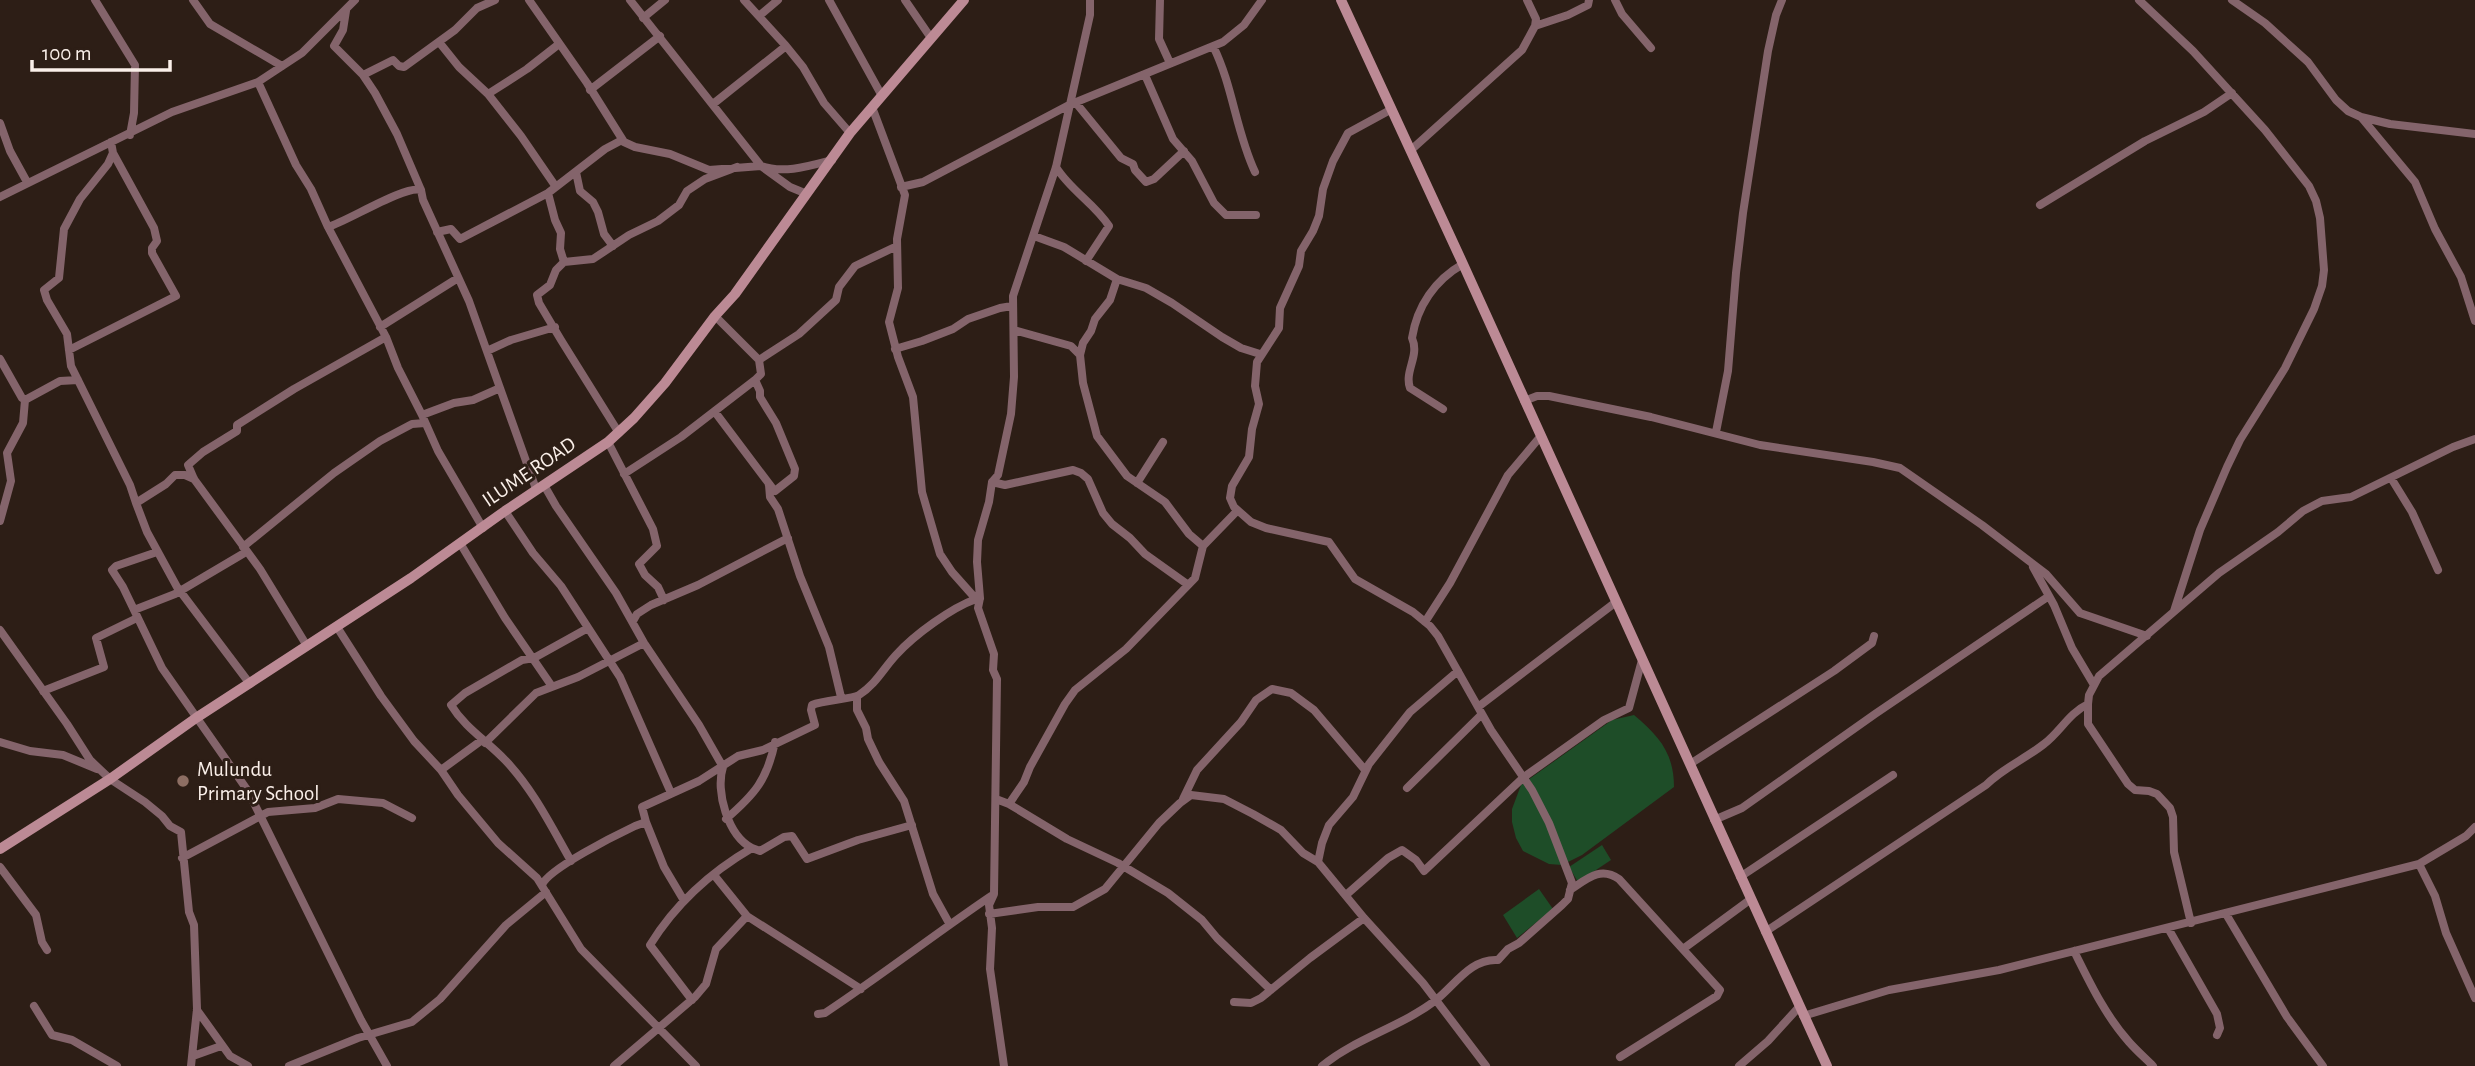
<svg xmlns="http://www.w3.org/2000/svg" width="2475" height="1066" font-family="'Alegreya Sans',sans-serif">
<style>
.green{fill:#1e4d28}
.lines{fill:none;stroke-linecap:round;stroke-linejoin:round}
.street{stroke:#84646b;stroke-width:8}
.secondary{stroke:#bc8a95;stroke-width:10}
.education-dot{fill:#8d6e63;stroke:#2d1e16;stroke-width:2.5}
.labels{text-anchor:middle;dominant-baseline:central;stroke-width:6;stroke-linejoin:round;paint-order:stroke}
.street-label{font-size:21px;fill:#faefe9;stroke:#2d1e16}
.poi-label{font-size:21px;fill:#faefe9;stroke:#2d1e16;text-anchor:start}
</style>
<rect width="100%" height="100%" fill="#2d1e16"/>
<path class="green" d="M1634,715C1659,736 1674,753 1674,787L1582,855L1562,865L1549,864L1523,851L1516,838L1512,822V809L1521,785L1612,720Z
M1602,845L1611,860L1578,882L1569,867Z
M1539,889L1553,909L1517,938L1503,915Z"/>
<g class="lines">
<path class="street" d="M95,0L135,65L134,113L130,135
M193,0L210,24L282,66
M529,0L587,83L624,142L635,147L670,154L709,170L761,166L790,187L807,194
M630,0L761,166C784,174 809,166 832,160
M744,0L786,46L803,67L824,103L850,133
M829,0L882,96
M905,0L931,38
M1160,0L1159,39L1170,63
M1615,0L1622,14L1651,48
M2139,0L2193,51L2265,130L2309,186L2316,201L2320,218L2324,270L2322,286L2314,309L2285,368L2240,440L2227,467L2200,530L2174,611
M2232,0L2265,23L2308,62L2336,100L2348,111L2361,117L2390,124L2475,134
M346,11L343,30L334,46L363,75L375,93L397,134L421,190L423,200L469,301L536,489
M759,16L778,0
M643,18L665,0
M1535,26L1568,15L1588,5L1589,0
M439,42L459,67L488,94L521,136L556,187
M1213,46C1233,86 1236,132 1255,172
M363,75L393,60L399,66L404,67L455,30L477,8L495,0
M1145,75L1173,139L1192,161L1214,203L1226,215H1256
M258,82L296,165L311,189L328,227L386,337L398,368L422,415L438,451L483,528
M590,90L660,36
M488,94L527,69L559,44
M1076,103L1121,158L1133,164L1135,170L1146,182L1154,179L1184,151
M713,104L786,46
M872,107L905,195L897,239L898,288L889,322L898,357L913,397L922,492L940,554L952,572L976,599L980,598
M2361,117L2415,182L2435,229L2461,277L2475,321
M0,123L10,151L27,182
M111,142L113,153L108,164L80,199L64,229L59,278L44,290L47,300L67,334L71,366L130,485L136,503
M1411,150L1522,50L1535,26L1536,19L1527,0
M1056,167C1070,190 1095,204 1109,226L1086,261
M576,172L580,191L593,202L598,212L604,234L613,246
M901,187L923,182L1069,105L1223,42L1244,25L1262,0
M548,193L555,220L561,233L560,249L564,262
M0,197L172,112L258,82L302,53L355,0
M2040,205L2145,141L2204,112L2232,93
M328,227C348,221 405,185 421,190
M437,232L451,229L460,239L548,193L605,149L622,140
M1034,236L1064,247L1117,279L1146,288L1172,303L1222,337L1241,348L1260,354
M1117,279L1110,300L1095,319L1091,331L1083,343L1080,355L1083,383L1097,436L1127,476L1165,502L1189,534L1203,546
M715,316L759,360L761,374L755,380L760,391V397L776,423L795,469L794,476L775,491L769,485
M380,327L458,278
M1014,330L1071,346L1080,355
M895,349L922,341L953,329L968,319L1000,308L1012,306
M69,350L176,296L152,253V248L157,241L154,228L113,153
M487,351L511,340L555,327
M0,359L22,398L25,400L23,423L7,453L11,481L0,521
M759,360L799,334L836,300L839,287L855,266L897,246
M25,400L60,381L78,380
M1524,401L1537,396H1549L1651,417L1760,445L1873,462L1900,468L1982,525L2046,574L2080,613L2147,636
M1443,409L1410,388C1404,371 1420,356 1412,338C1417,306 1435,280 1463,264
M715,412L773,489
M422,415L454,403L473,400L500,388
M1716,432L1728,371L1736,273L1743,213L1768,51L1776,15L1782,0
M619,433L561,340L539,303L537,295L550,285L556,270L564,262L593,259L629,235L658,221L679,205L687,191L705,179L737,167
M608,442L653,529L657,546L639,564L645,575L658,587L664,600
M624,474L681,437L755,380
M2391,478L2412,512L2438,570
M194,479L185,475H175L166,484L136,503L147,532L177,587L250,684
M992,482L1005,485L1073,470L1081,473L1088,479L1103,513L1112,524L1130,538L1145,554L1187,584
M1137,483L1163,442
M544,485L556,506L616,593L644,643L699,725L723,767C715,791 728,836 752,848C709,873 676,903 650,945L692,1000
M769,485L770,497L778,509L800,576L829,647L841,697
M505,511L533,553L561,586L620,677L671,793
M460,543L505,618L551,685
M243,547L334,473L380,441L412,424L425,423
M157,552L116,566L112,570L123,587L162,668L248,791L361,1020L387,1066
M2033,567L2054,605L2072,648L2094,685
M134,610L175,594L246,552
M633,621L637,614L651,605L698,585L788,538
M1425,622L1450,583L1508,475L1540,437
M337,627L381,696L414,741L441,770L458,795L498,843L537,878L581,949L696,1066
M0,630L67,724L90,760L110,779L145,802L162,816L170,826L181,832L189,912L194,925L197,1009L191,1066
M307,646L260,569L194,479L188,465L203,452L237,431V425L294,389L386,337
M1458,671L1410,712L1369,764L1353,797L1329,825L1322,843L1318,862L1364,918L1423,983L1486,1066
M43,691L104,667L96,638L137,618
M857,697V710L866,728L868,739L879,762L904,801L933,894L949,923
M2088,704V724L2128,784L2135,790L2149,791L2157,794L2170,808L2173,817L2174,852L2191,923
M1478,707L1616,602
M0,742L30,751L63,755L97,769
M485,743L536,693L578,677L644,643
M1690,764L1834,671L1872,643L1874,636
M441,770L482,740
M1407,788L1482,714
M996,799L1009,804L1067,839L1118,863L1168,893L1202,920L1217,938L1271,990
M1183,799L1197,770L1241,722L1256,700L1272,689L1291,693L1314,710L1365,770
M1009,804L1024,782L1030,767L1065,704L1075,690L1126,649L1195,578L1203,546L1237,511
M726,819C755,794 767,780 775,742
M1714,820L1742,808L1875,714L2049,596
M646,822L664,867L683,899
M752,848L760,851L784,837L792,836L807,859L858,840L912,825
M182,858L268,812L315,808L338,799L383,803L412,818
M571,861C551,826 533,789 505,760C487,741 465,728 451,705L465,693L522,660L534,658L588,628
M2419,864L2435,896L2446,933L2475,998
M0,867L36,915L42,942L47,950
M714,875L747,916L861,989
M1740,877L1893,775
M542,885C548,869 616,835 635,826L646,822L642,807L699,781L738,756L763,750L815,725L811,710L812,705C824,700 853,699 859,695C876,684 883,669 896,655C914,635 951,608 976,599
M1570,890C1587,879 1600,866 1619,879L1720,990L1717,996L1620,1057
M1346,895L1388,858L1402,850L1416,860L1424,871L1524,777L1604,720L1629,708L1642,660
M989,914L1038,907H1073L1105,889L1159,823L1180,803L1191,795L1224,799L1253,814L1281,830L1303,853L1318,862
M2226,914L2287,1017L2323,1066
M2168,928L2217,1014L2220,1028L2217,1035
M1765,932L1986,785C2003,768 2025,759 2044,744C2060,732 2069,713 2088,704L2089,695L2099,676L2219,573L2278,532L2303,511L2322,501L2351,497L2453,447L2475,439
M1683,949L1751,899
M2074,951C2090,983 2105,1015 2129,1042C2137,1051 2145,1058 2153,1066
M1234,1002L1251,1003L1261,998L1310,958L1364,918
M34,1006L52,1035L72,1040L117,1066
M197,1010L230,1056L248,1066
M818,1014L825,1013C882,975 935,934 991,896
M1803,1016L1889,990L1999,970L2419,864L2466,836L2475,827
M193,1056L221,1046
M289,1066L358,1038L412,1022L440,999L506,925L546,892
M614,1066L695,997L706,984L716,949L747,916
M1004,1066L990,969L992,928L989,905L994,894L997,679L993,670L994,654L978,608L980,598L977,562L978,540L989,502L992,482L998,475L1011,414L1014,377L1013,296L1056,167L1090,15V0
M1322,1066C1356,1038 1401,1027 1436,1000C1455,985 1471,958 1498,960L1508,949L1519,943L1562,905L1568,899L1572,883L1549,823L1532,790L1491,730L1438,636L1430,626L1413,612L1355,579L1329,542L1266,528L1251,522L1234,507L1230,498L1232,486L1249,457L1252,429L1259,404L1255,386L1257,362L1279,328L1280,308L1299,266L1301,251L1313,231L1319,216L1323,189L1333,161L1348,133L1392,109
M1739,1066L1768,1041L1799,1007"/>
<path class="secondary" d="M1341,0L1463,264L1827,1066
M0,849L110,779L196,718L411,578L505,511L608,442L634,418L665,383L715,316L735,294L850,133L964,0"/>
</g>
<circle class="education-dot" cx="183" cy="781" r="7"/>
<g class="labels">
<g class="street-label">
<text transform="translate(529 472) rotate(-34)">ILUME ROAD</text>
</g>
<g class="poi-label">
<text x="197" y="769">Mulundu<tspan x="197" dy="24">Primary School</tspan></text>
</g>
</g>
<path d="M32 60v10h138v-10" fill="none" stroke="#faefe9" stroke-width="3.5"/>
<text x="42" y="60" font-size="21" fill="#faefe9" stroke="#2d1e16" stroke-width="5" paint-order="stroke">100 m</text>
</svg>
